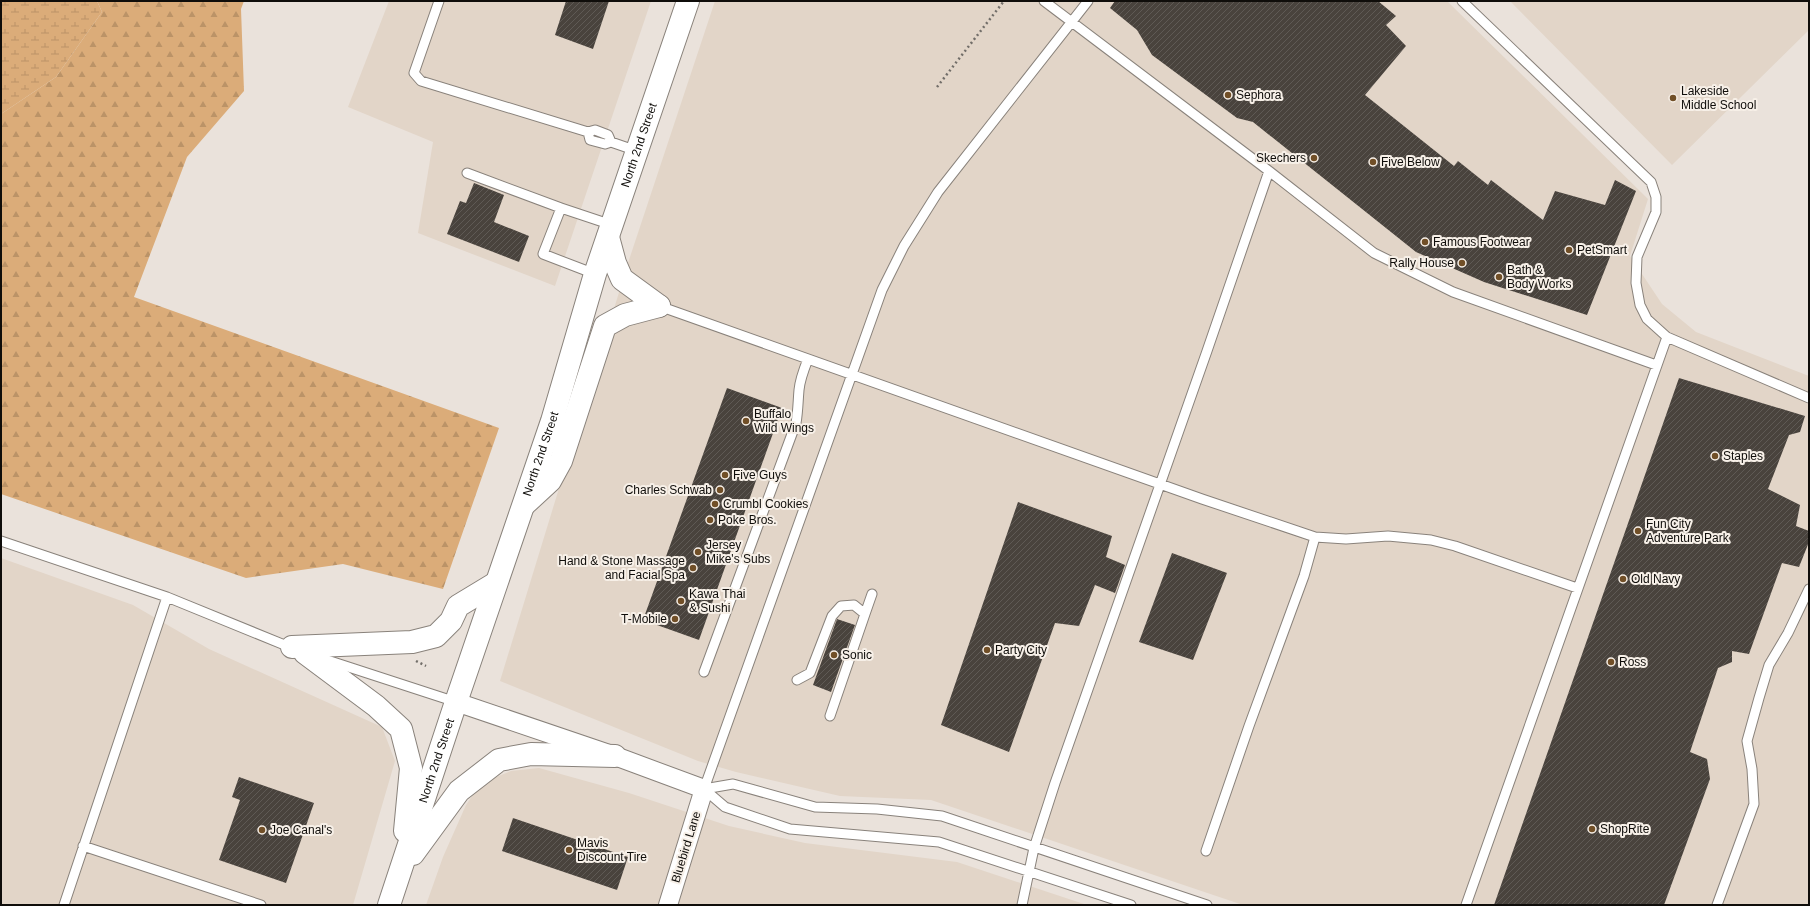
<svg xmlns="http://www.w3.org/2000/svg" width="1810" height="906" font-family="Helvetica,sans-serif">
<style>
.built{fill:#e2d5c8}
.forest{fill:url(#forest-firs)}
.wetland{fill:url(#wetland-marsh)}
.building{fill:url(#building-hatch)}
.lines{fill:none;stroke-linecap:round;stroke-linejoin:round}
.service-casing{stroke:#89827b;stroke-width:11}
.minor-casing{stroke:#89827b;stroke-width:20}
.primary-casing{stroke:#89827b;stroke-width:24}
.path{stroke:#726e69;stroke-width:2.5;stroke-dasharray:2 3;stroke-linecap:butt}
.service{stroke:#fff;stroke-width:9}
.minor{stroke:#fff;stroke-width:18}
.primary{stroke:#fff;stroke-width:22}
.poi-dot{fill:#714f27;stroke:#f7f0e8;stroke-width:1.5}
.labels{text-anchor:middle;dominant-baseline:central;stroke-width:4;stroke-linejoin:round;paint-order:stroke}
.poi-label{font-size:12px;fill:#0f0d0a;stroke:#f7f0e8;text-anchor:start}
.street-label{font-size:12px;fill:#0f0d0a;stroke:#f7f0e8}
</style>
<defs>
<pattern id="forest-firs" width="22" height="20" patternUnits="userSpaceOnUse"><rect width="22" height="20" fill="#dbac79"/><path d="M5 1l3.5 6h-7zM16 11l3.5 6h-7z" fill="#bb9367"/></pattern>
<pattern id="wetland-marsh" width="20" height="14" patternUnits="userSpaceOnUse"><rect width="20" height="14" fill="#dbac79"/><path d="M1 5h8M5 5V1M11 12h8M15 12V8" fill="none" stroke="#bb9367"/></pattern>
<pattern id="building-hatch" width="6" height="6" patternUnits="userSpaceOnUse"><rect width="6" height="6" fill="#49433d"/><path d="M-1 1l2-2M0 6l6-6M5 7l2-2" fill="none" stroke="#5f5a55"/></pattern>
</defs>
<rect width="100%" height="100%" fill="#eae2db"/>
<path class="built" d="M389,1H651L555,286L418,233L433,142L348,107Z
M715,1H1447L1648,199L1630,256L1662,304L1696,332L1809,376V905H1243L931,800L840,796L736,772L698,761L500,681L628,263Z
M1510,1H1809V30L1672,165Z
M1,558L133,605L209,649L382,727L395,761L353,905H1Z
M539,768L629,793L729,826L805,843L957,862L1087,905H426L443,857L466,805L481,783L511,771Z"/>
<path class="forest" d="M97,1H244L241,9L244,91L187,157L134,297L499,428L443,589L343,564L246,578L1,494V114L56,77L102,12Z"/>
<path class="wetland" d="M1,1H97L102,12L56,77L1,114Z"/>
<path class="building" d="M566,1H609L593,49L555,35Z
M1115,1H1378L1396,16L1386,25L1406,46L1365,95L1454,166L1458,161L1488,185L1491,180L1543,220L1555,191L1605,205L1615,180L1636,191L1587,315L1484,282L1416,252L1253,122L1237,118L1152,55L1137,30L1110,8Z
M474,183L504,195L494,222L529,236L519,262L447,234L460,201L466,203Z
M1679,378L1805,416L1800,432L1789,435L1768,489L1800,505L1796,526L1809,531V542L1799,567L1782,563L1749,654L1732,651V662L1718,668L1690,752L1707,759L1710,779L1664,905H1494Z
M727,388L782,408L699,640L643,620Z
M1018,502L1112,536L1106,557L1125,565L1115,593L1095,585L1079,626L1055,623L1009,752L941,725Z
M1172,553L1227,573L1193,660L1139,642Z
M837,619L855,625L831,692L813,685Z
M239,777L314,803L286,883L219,860L240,800L232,797Z
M513,818L628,857L617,890L502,851Z"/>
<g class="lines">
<defs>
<path id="service" d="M439,1L414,73L421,81L588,132
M1044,1L1269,171L1374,253L1453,292L1656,365
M1462,1L1651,182L1656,197V212L1637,257L1636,283L1640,305L1647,319L1667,337L1809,398
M611,142L608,135L595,130L588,132L590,140L605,144L611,142L637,151
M467,173L561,208
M595,274L543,254L561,208L612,225
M659,306L1202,499L1315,537L1346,539L1388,536L1431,540L1455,546L1577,588
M1,541L167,597L292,648
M865,614L872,594
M327,660L456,702
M704,672L796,423C798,412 798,401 799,390C800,379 804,369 808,359
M797,680L810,673L832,616L841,606L854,605L865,614L830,716
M704,789L882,290L904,246L938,192L1088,1
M704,789L733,784L815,807L877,809L942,816L1207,905
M704,789L725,807L790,829L939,842L1131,905
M83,846L261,905
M1206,851L1249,726L1304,576L1315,537
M64,905L167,597
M1022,905L1034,848L1055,783L1207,351L1269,171
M1466,905L1667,337
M1717,905L1754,804L1752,769L1747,741L1759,698L1769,665L1788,633L1809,589"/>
<path id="minor" d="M456,702L615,756L704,789L668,905"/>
<g id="primary">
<path d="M608,237L615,263L622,279L659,306"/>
<path d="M525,504L550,481L561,461L605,326L625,315L659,306"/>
<path d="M292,647L412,642L436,636L451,621L458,606L496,583"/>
<path d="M305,653L376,706L401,729L411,768L405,831"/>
<path d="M413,854L459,791L499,760L531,754L615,756"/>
<path id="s1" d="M389,905L456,702L552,421L595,274L688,1"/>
</g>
</defs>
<use href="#service" class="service-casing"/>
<use href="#minor" class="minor-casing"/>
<use href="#primary" class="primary-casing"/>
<path class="path" d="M937,87L1004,1
M416,661L426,666"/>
<use href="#service" class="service"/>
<use href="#minor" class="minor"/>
<use href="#primary" class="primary"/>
</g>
<g class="poi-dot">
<circle cx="1228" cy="95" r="4"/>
<circle cx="1673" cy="98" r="4"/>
<circle cx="1314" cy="158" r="4"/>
<circle cx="1373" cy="162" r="4"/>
<circle cx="1425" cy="242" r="4"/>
<circle cx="1569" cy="250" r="4"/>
<circle cx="1462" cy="263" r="4"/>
<circle cx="1499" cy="277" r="4"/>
<circle cx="746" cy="421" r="4"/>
<circle cx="1715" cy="456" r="4"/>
<circle cx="725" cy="475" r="4"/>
<circle cx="720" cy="490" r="4"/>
<circle cx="715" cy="504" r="4"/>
<circle cx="710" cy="520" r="4"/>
<circle cx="1638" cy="531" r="4"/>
<circle cx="698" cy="552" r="4"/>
<circle cx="693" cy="568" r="4"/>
<circle cx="1623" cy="579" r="4"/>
<circle cx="681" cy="601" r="4"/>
<circle cx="675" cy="619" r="4"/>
<circle cx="987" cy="650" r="4"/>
<circle cx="834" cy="655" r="4"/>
<circle cx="1611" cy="662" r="4"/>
<circle cx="1592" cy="829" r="4"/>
<circle cx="262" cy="830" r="4"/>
<circle cx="569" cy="850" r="4"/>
</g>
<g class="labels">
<g class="poi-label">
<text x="1681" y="91">Lakeside<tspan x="1681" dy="14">Middle School</tspan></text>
<text x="1236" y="95">Sephora</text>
<text x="1306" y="158" text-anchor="end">Skechers</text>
<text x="1381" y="162">Five Below</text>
<text x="1433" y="242">Famous Footwear</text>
<text x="1577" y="250">PetSmart</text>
<text x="1454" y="263" text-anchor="end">Rally House</text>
<text x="1507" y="270">Bath &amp;<tspan x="1507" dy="14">Body Works</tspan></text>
<text x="754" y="414">Buffalo<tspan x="754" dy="14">Wild Wings</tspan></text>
<text x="1723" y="456">Staples</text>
<text x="733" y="475">Five Guys</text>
<text x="712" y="490" text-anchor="end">Charles Schwab</text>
<text x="723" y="504">Crumbl Cookies</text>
<text x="718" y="520">Poke Bros.</text>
<text x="1646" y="524">Fun City<tspan x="1646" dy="14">Adventure Park</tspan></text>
<text x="706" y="545">Jersey<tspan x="706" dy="14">Mike's Subs</tspan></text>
<text x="685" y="561" text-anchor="end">Hand &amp; Stone Massage<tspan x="685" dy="14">and Facial Spa</tspan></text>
<text x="1631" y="579">Old Navy</text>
<text x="689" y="594">Kawa Thai<tspan x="689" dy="14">&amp; Sushi</tspan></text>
<text x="667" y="619" text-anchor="end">T-Mobile</text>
<text x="995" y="650">Party City</text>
<text x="842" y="655">Sonic</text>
<text x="1619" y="662">Ross</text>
<text x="1600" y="829">ShopRite</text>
<text x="270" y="830">Joe Canal's</text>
<text x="577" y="843">Mavis<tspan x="577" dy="14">Discount Tire</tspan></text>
</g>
<g class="street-label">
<text stroke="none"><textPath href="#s1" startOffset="800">North 2nd Street</textPath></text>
<text stroke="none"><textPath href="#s1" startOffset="476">North 2nd Street</textPath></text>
<text stroke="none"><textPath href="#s1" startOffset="152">North 2nd Street</textPath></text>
<text transform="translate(686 847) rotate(-73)">Bluebird Lane</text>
</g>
</g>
<rect width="1810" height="906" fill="none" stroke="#0f0d0a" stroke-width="4"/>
</svg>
